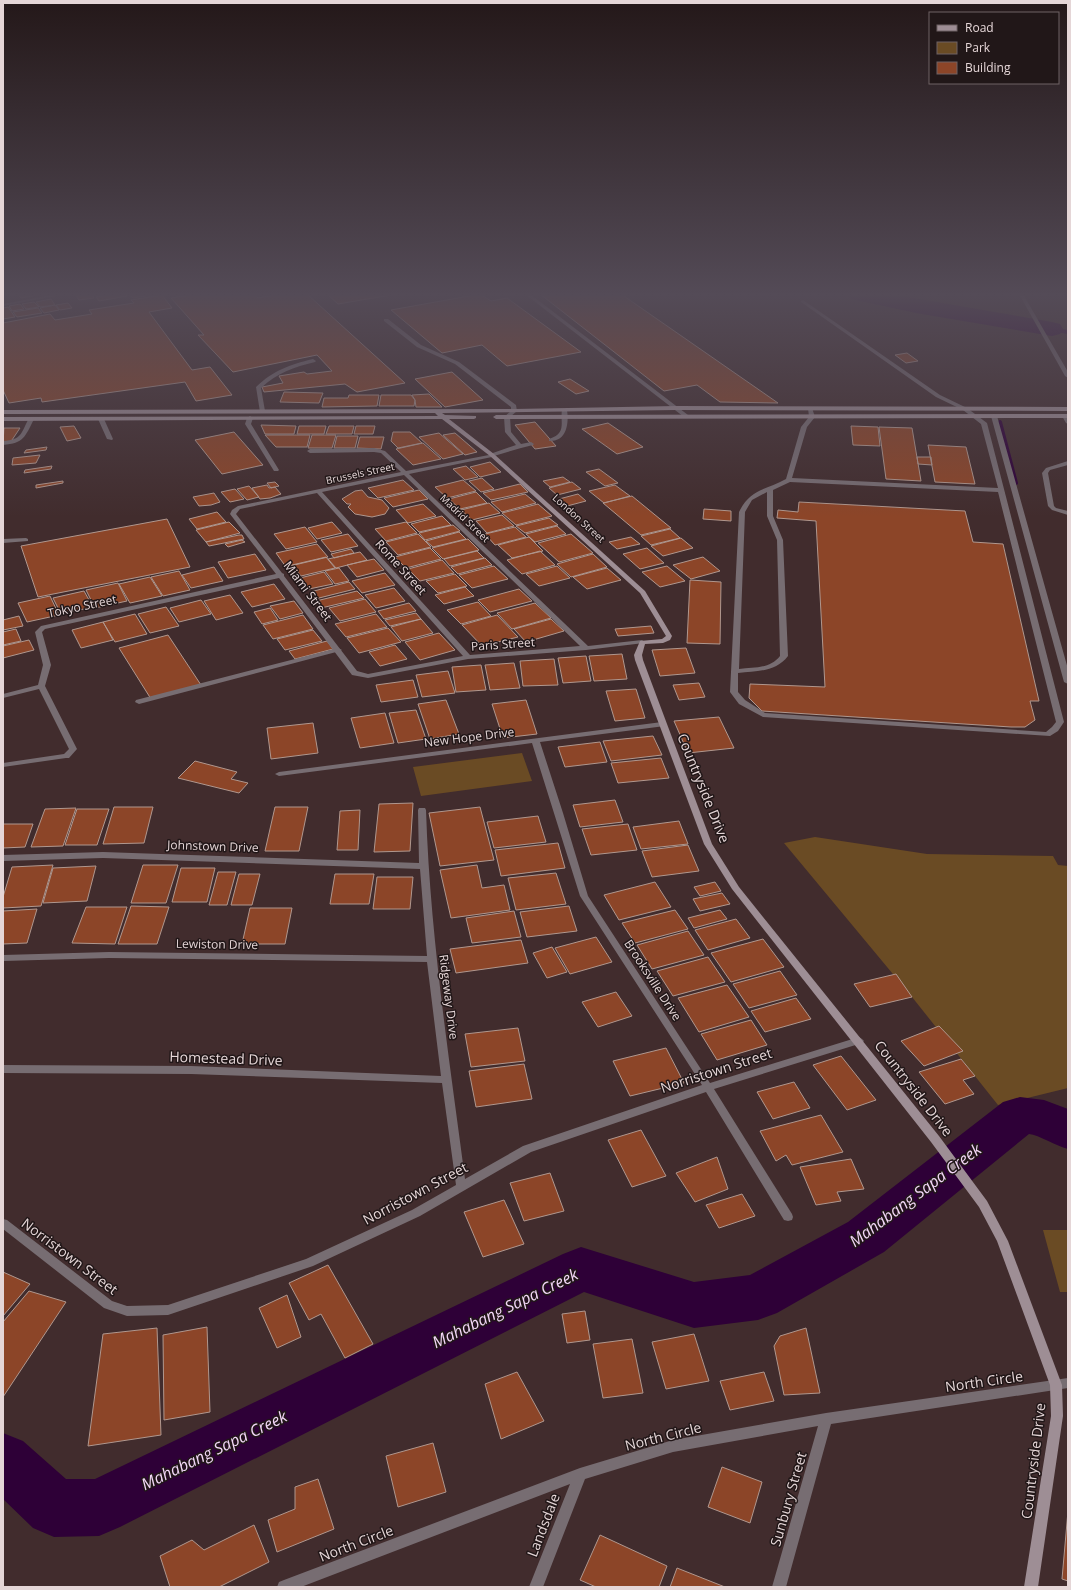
<svg xmlns="http://www.w3.org/2000/svg" width="1071" height="1590" font-family="'Open Sans',sans-serif">
<style>
.green{fill:#6a4b24}
.lines{fill:none;stroke-linecap:round;stroke-linejoin:round}
.stream{stroke:#2e0037;stroke-width:4}
.river{fill:#2e0037;fill-rule:evenodd}
.building{fill:#8c4528;stroke:#b0978e}
.lane{fill:#776d72;fill-rule:evenodd}
.street{fill:#776d72;fill-rule:evenodd}
.secondary{fill:#9e8e95;fill-rule:evenodd}
.labels{text-anchor:middle;dominant-baseline:central;stroke-width:3;stroke-linejoin:round;paint-order:stroke}
.far-street-label{font-size:10px;fill:#e5d6d7;stroke:#211718}
.street-label{font-size:12px;fill:#e5d6d7;stroke:#211718}
.near-street-label{font-size:14px;fill:#e5d6d7;stroke:#211718}
.near-water-label{font-size:16px;font-style:italic;fill:#f3d7f8;stroke:#211718}
</style>
<rect width="100%" height="100%" fill="#412c2d"/>
<path class="green" d="M522,753L532,781L421,796L413,767Z
M815,837L927,854L1053,856L1058,865L1068,866V1088L998,1105L912,997L784,843Z
M1043,1230H1068V1292H1060Z"/>
<g class="lines">
<path class="stream" d="M1052,329L1068,332
M1000,422L1016,483"/>
<path class="river" d="M848,294H890L1052,322L1060,324L1063,329L1060,334L1052,336L916,313L851,299Z
M1020,1097L1044,1100L1068,1109V1149C1056,1146 1039,1135 1029,1134L884,1252L777,1313L758,1320L694,1328L584,1292L120,1527L99,1536L54,1537L33,1528L3,1499V1433L23,1441L66,1479H95L563,1254L581,1247L694,1282L750,1275L848,1222L1003,1102Z"/>
</g>
<path class="building" d="M18,294H43L21,298Z
M91,294L94,298L79,300L76,296Z
M113,294H125L127,296L99,301L96,297Z
M128,294H156L133,298Z
M197,294H254L258,298L281,294H307L405,383L357,392L345,384L264,392L262,387L283,383L279,376L304,372L307,374L332,371L317,355L233,372L198,335H204L171,298Z
M327,294H397L338,304Z
M480,294L491,301L507,298L581,352L507,366L482,345L442,353L391,310Z
M540,294H621L778,403L720,402L697,385L664,391Z
M162,295L172,308L149,312L192,370L210,367L232,395L196,401L185,382L42,402L41,398L9,403L3,390V323L50,314L55,320L92,314L89,310L134,303L131,300Z
M51,299L55,305L40,307L36,302Z
M34,302L39,307L26,309L22,304Z
M68,303L72,308L60,310L56,305Z
M20,304L24,309L12,311L9,306Z
M55,305L59,310L44,313L40,308Z
M8,307L15,317L3,319V308Z
M38,308L42,313L17,317L13,312Z
M907,353L918,361L906,363L895,355Z
M452,372L483,400L445,407L415,379Z
M570,379L589,391L576,394L558,382Z
M284,392L323,393L319,403L280,402Z
M429,394L442,407H416L415,400L412,395Z
M349,395H379L377,406L322,407L324,398H348Z
M381,395H411L415,400L414,406H379Z
M535,422L556,446L535,449L515,425Z
M608,423L643,447L617,454L582,429Z
M261,425L296,426L294,434H265Z
M74,426L81,438L67,441L60,427Z
M299,426H326L324,434H297Z
M329,426H354L352,434H326Z
M356,426H375L373,434H354Z
M851,426L878,427L880,446L853,445Z
M879,427L912,428L921,481L886,479Z
M4,428H20L10,443H3Z
M234,432L263,465L222,474L195,440Z
M393,432H410L422,443L398,448L391,441Z
M439,433L463,454L443,459L419,437Z
M455,433L477,452L465,455L443,435Z
M265,435H310L307,447H276Z
M312,435H336L332,448H308Z
M337,436H358L355,448H334Z
M360,437H384L381,449L357,448Z
M423,443L441,459L413,465L396,449Z
M928,445L966,447L975,484L935,482Z
M47,447L46,450L24,453L26,450Z
M40,455L36,463L12,465L13,458Z
M917,457H931L932,465L918,464Z
M490,462L501,472L480,477L470,467Z
M52,466L51,469L24,473L25,470Z
M466,466L478,477L465,480L453,469Z
M599,469L618,483L605,486L586,472Z
M563,477L570,482L550,487L543,481Z
M482,478L494,489L481,492L469,481Z
M403,480L414,490L378,498L368,488Z
M463,480L476,491L447,498L435,487Z
M63,481V483L36,488V485Z
M275,482L279,486L271,488L267,483Z
M572,482L581,489L557,495L549,488Z
M520,484L528,492L491,500L483,493Z
M267,485L269,488L275,487L281,494L270,498L260,499L252,488Z
M615,485L630,496L604,503L589,491Z
M249,486L259,497L247,500L237,489Z
M235,489L244,499L230,502L221,492Z
M362,490L368,497L382,500L389,508L385,514L372,517L355,514L348,507L351,504H347L342,499L355,491Z
M419,490L428,499L393,507L384,498Z
M476,492L487,503L460,509L449,499Z
M214,493L220,502L211,505L199,506L193,497Z
M525,494L536,503L502,512L491,502Z
M578,494L586,501L567,506L559,499Z
M632,496L671,528L641,535L603,503Z
M799,502L965,511L973,542L1003,544L1039,701H1030L1035,720L1025,727H1011L762,711L749,698L750,684L825,687L816,521L777,518L778,510L798,512Z
M489,503L500,513L472,520L461,510Z
M423,504L436,516L408,523L396,510Z
M538,504L552,516L516,525L502,513Z
M704,509L731,511V521L703,519Z
M217,512L226,522L197,529L189,519Z
M502,515L514,526L487,533L476,521Z
M442,516L451,525L419,532L411,524Z
M549,518L558,525L525,533L516,526Z
M167,519L190,567L38,597L21,546Z
M229,522L240,533L206,542L196,530Z
M332,522L342,533L317,539L308,528Z
M406,522L417,533L386,541L375,529Z
M453,525L460,531L425,540L419,533Z
M557,526L566,534L535,542L526,534Z
M305,527L317,542L286,549L274,534Z
M515,527L526,537L495,545L485,534Z
M670,529L680,538L651,545L641,536Z
M459,532L466,539L433,547L426,541Z
M348,534L358,546L331,552L321,540Z
M418,534L431,547L398,555L386,542Z
M571,534L593,553L559,562L538,543Z
M239,535H242L244,539L209,546L206,542Z
M529,537L543,551L512,558L498,545Z
M631,537L640,544L617,549L609,542Z
M681,538L693,548L663,556L651,546Z
M468,539L479,550L443,559L432,548Z
M242,540L245,542L228,547L225,544Z
M317,544L328,557L286,567L276,553Z
M430,548L441,559L406,568L395,557Z
M647,548L664,563L640,569L623,554Z
M351,549L354,553L334,558L331,554Z
M477,551L484,558L450,566L444,559Z
M540,551L555,565L522,574L507,560Z
M360,552L367,560L336,568L328,559Z
M255,554L266,570L228,578L218,562Z
M593,554L607,567L571,577L557,564Z
M326,557L335,568L301,576L292,565Z
M703,557L720,571L691,579L673,565Z
M485,558L492,565L458,574L451,567Z
M374,559L384,570L357,577L347,565Z
M442,560L454,573L420,581L408,569Z
M494,566L508,579L472,588L459,575Z
M557,566L570,578L539,586L526,574Z
M667,566L685,581L660,587L642,572Z
M214,567L223,581L191,588L182,575Z
M339,568L349,581L335,584L325,571Z
M607,568L621,580L587,589L573,577Z
M179,571L190,590L163,596L151,577Z
M324,572L333,584L309,589L300,578Z
M385,573L395,585L362,593L352,581Z
M455,574L467,586L438,593L426,581Z
M150,577L162,596L130,603L119,584Z
M690,580L721,582L720,644L687,643Z
M349,582L355,589L315,599L310,592Z
M118,583L127,601L95,608L86,590Z
M274,584L285,599L252,607L241,592Z
M465,587L474,596L444,604L435,595Z
M394,588L405,601L376,608L365,595Z
M519,589L532,601L490,612L478,600Z
M84,591L93,607L61,614L53,598Z
M357,591L364,598L321,608L316,601Z
M230,595L243,613L216,620L204,601Z
M50,596L59,615L27,622L18,603Z
M365,599L376,612L340,621L329,608Z
M201,600L211,614L179,622L170,608Z
M294,601L303,613L280,619L270,606Z
M478,602L491,616L461,624L447,610Z
M409,603L416,611L384,619L378,611Z
M535,603L551,618L512,629L497,613Z
M166,607L179,626L150,633L138,614Z
M270,608L278,620L262,624L254,612Z
M416,613L421,619L390,626L385,620Z
M135,614L147,634L115,642L103,622Z
M376,614L387,627L346,637L335,624Z
M303,615L313,629L273,639L263,625Z
M497,615L518,637L482,646L462,625Z
M19,616L23,626L3,630V620Z
M421,619L433,633L402,641L391,627Z
M551,619L564,631L526,642L514,629Z
M103,622L113,640L81,648L72,630Z
M651,626L654,633L618,636L615,629Z
M388,628L401,642L359,653L347,638Z
M16,629L21,641L3,645V632Z
M313,630L322,641L285,650L277,639Z
M439,633L455,650L420,660L405,642Z
M168,635L201,685L151,699L119,648Z
M29,640L34,650L3,658V646Z
M327,641L333,649L295,659L289,651Z
M395,645L407,659L380,666L369,652Z
M686,648L695,673L660,676L652,650Z
M622,654L627,679L594,681L589,656Z
M586,656L591,681L563,683L558,658Z
M554,659L558,685L523,686L520,661Z
M514,663L520,688L490,690L485,665Z
M481,665L486,690L456,692L452,667Z
M448,671L455,693L422,697L416,675Z
M413,680L418,697L381,702L376,685Z
M699,683L705,697L679,700L673,685Z
M636,689L645,718L615,721L606,691Z
M446,700L459,734L430,739L418,704Z
M526,700L537,734L503,738L492,704Z
M416,710L426,739L398,743L389,713Z
M385,713L394,743L360,748L351,718Z
M719,717L734,748L688,753L674,721Z
M313,723L318,753L271,759L267,728Z
M653,736L662,755L611,761L603,741Z
M600,742L607,762L565,767L558,747Z
M661,758L669,778L618,783L611,763Z
M195,761L237,772L231,779L248,783L239,793L178,778Z
M615,800L623,822L580,827L573,805Z
M413,803L410,851L374,852L379,804Z
M114,807H153L144,843L103,844Z
M275,807H308L299,851H265Z
M480,807L494,860L440,866L429,813Z
M76,808L63,846L31,847L45,809Z
M77,809H109L97,845H65Z
M360,810L358,850H337L340,811Z
M538,816L546,842L494,848L487,822Z
M679,821L688,844L641,849L633,827Z
M3,824H33L25,847L3,848Z
M628,824L637,850L591,855L582,829Z
M558,843L565,868L501,876L495,850Z
M688,845L699,871L652,877L642,851Z
M53,865L41,906L3,908V897L12,867Z
M143,865H178L166,903H131Z
M477,865L482,888L504,885L510,910L451,918L440,870Z
M96,866L87,901L43,903L53,868Z
M181,868H215L207,902H172Z
M218,872H236L227,905H209Z
M556,873L566,904L516,910L508,878Z
M239,874H260L252,905H231Z
M335,874H374L369,904H330Z
M377,877H413L410,909H373Z
M655,882L671,907L619,920L604,895Z
M715,882L721,891L700,896L694,887Z
M722,893L730,904L700,911L693,899Z
M131,906L169,907L157,944H118Z
M569,906L577,931L527,937L520,912Z
M86,907H127L115,944L72,943Z
M250,908H292L285,944H242Z
M37,909L27,943L3,944V911Z
M675,910L688,929L635,943L622,923Z
M720,910L727,919L694,928L688,918Z
M514,911L521,937L472,943L466,918Z
M736,919L750,938L708,950L695,930Z
M688,931L704,955L652,969L637,945Z
M596,937L612,962L570,974L555,948Z
M763,939L784,967L731,982L711,953Z
M521,940L528,963L456,973L450,949Z
M552,947L567,972L547,978L533,953Z
M708,957L725,982L673,996L657,971Z
M780,971L797,995L749,1008L733,984Z
M896,974L912,997L870,1007L854,984Z
M727,985L749,1017L699,1032L678,998Z
M616,992L632,1016L598,1027L582,1002Z
M796,998L811,1019L765,1032L751,1011Z
M751,1020L767,1045L717,1060L701,1034Z
M939,1026L963,1051L924,1066L901,1041Z
M518,1028L525,1061L471,1067L465,1034Z
M666,1048L684,1083L630,1096L613,1061Z
M841,1056L876,1100L847,1110L813,1065Z
M961,1059L975,1076L963,1080L974,1094L945,1104L919,1072Z
M524,1064L532,1099L476,1107L469,1071Z
M794,1082L810,1108L773,1119L757,1092Z
M821,1115L843,1152L792,1165L786,1155L776,1161L760,1131Z
M641,1130L666,1176L632,1187L608,1140Z
M717,1157L728,1189L695,1202L676,1173Z
M851,1159L864,1189L837,1192L841,1201L816,1205L800,1167Z
M550,1173L564,1211L524,1221L510,1183Z
M742,1194L755,1216L719,1228L706,1205Z
M504,1200L524,1244L483,1257L464,1212Z
M328,1265L373,1344L345,1358L321,1314L309,1320L289,1283Z
M3,1272L30,1284L3,1316Z
M29,1291L66,1302L3,1397V1322Z
M287,1295L301,1337L277,1348L259,1308Z
M585,1311L590,1340L567,1343L562,1314Z
M207,1327L210,1412L164,1420L163,1335Z
M157,1328L161,1435L88,1446L103,1334Z
M806,1328L820,1393L784,1395L774,1346L780,1336Z
M694,1334L709,1381L666,1389L652,1342Z
M632,1339L643,1393L603,1398L593,1344Z
M517,1372L544,1421L501,1439L485,1384Z
M764,1372L774,1401L730,1410L720,1381Z
M433,1443L446,1492L398,1507L386,1456Z
M722,1467L762,1482L750,1523L708,1507Z
M318,1479L334,1529L277,1552L268,1520L295,1509V1487Z
M1068,1511V1581L1062,1579Z
M254,1525L269,1562L219,1587H170L160,1556L192,1540L204,1550Z
M600,1535L667,1566L659,1587H596L580,1580Z
M677,1568L725,1587H670Z"/>
<g class="lines">
<path class="lane" d="M525,294H530L688,415V417H684Z
M1019,294H1023L1068,372V378L1065,376Z
M803,300L940,395L967,408L987,423L1064,722L1058,731L1050,736L763,717L739,704L730,692L739,512C750,489 766,490 786,479L801,427L809,417L808,408H812L815,417L807,427L792,478L998,488L981,424L963,410L936,397L801,302V301ZM790,482L998,492L1056,722L1052,727L1046,732L765,713L745,700L738,692V673C757,671 776,672 788,656L783,540L773,516V490ZM767,492V516L777,540L780,656C770,669 754,667 739,669L745,512L752,500Z
M384,319H388L421,345L459,362L516,405L517,411L510,417L511,432L521,444L531,442L534,444L533,445L521,448L494,456H490V454L516,445L505,432L504,417L511,411V407L455,364L417,347L384,321Z
M313,359L316,361L315,362C294,367 277,373 261,388L265,411L260,412L256,387C274,370 289,365 313,359Z
M562,409L567,410C569,423 567,442 549,441V439C567,433 560,423 562,409Z
M994,414L997,416L1068,669V684L1064,682L991,416Z
M1063,415L1068,416V424L1066,423L1062,416Z
M250,416L253,418L251,424L279,470L278,471H274L245,424L247,418Z
M29,418L34,419C25,437 24,443 3,445V441C22,440 21,433 29,418Z
M99,418L104,419L113,439L112,440L107,439L98,419Z
M1068,461V465L1050,470L1048,473L1054,506L1056,508L1068,511V515L1052,510L1048,506L1042,473L1046,468Z
M26,538L28,539V541L3,543V539Z
M338,648L342,650L340,651L139,704L135,702L136,700Z"/>
<path class="street" d="M56,294H67L3,306V304Z
M374,448L385,451L406,471L494,454V456L492,457L409,474L588,646L642,640L645,642L644,643L586,650L468,659L368,678L352,675L279,578L45,629L42,632L51,665L45,686L77,749L69,758H66L3,767V763L64,754L69,749L39,689L3,698V694L38,685L43,665L35,632L41,626L276,574L230,514L232,510L238,506L401,472L381,453L374,452L310,453L307,451L310,449ZM404,475L580,646L470,655L322,492ZM317,493L463,656L368,674L357,671L284,576V574L282,573L236,514L240,509Z
M662,722H665L666,724L665,726L540,742L563,813L588,896L710,1083L859,1037L862,1039L864,1041L862,1043L714,1089L792,1214L793,1217L792,1220L788,1221L784,1220L706,1092L531,1152L420,1216L313,1266L168,1315L127,1316L104,1308L3,1229V1219L7,1220L112,1301L127,1306L168,1305L306,1259L412,1210L456,1185L442,1083L191,1074L3,1073V1065L191,1066L441,1076L427,962L109,958L3,961V955L109,952L427,956L420,869L103,858L3,861V855L103,852L419,863L418,810L419,808H425L426,810C430,935 449,1057 465,1179L523,1146L702,1085L580,896L532,743L279,776L275,774L279,772Z
M1068,1378V1388L831,1424L786,1587H772L818,1426L673,1452L585,1479L543,1587H529L570,1484L301,1587H277L279,1582L284,1580L580,1468L673,1440L826,1413Z"/>
<path class="secondary" d="M676,406L1068,407V411L676,410L442,413L445,415L476,416V418L474,419H449L494,454L645,591L672,636L670,640L663,643L645,644L642,655L643,660L712,844L739,887L939,1136L987,1201L1008,1241L1062,1385L1063,1416L1038,1587H1024L1051,1416L1050,1385L997,1241L979,1207L931,1142L732,889L704,844L635,660L634,655L640,641L662,639L666,636L640,593L490,456L442,419L3,421V417L438,416L435,413L3,414V410L514,409Z
M1068,414V418L496,419L493,417L496,415Z"/>
</g>
<linearGradient id="sky" x2="0" y2="1"><stop stop-color="#241819"/><stop offset="0.57" stop-color="#544b57"/><stop offset="1" stop-color="#544b57" stop-opacity="0"/></linearGradient>
<rect width="1071" height="517" fill="url(#sky)"/>
<g class="labels">
<g class="far-street-label">
<text transform="translate(360 473) rotate(-12)">Brussels Street</text>
<text transform="translate(465 518) rotate(44)">Madrid Street</text>
<text transform="translate(579 518) rotate(42)">London Street</text>
</g>
<g class="street-label">
<text transform="translate(401 567) rotate(48)">Rome Street</text>
<text transform="translate(308 591) rotate(53)">Miami Street</text>
<text transform="translate(82 606) rotate(-12)">Tokyo Street</text>
<text transform="translate(503 644) rotate(-4)">Paris Street</text>
<text transform="translate(469 737) rotate(-7)">New Hope Drive</text>
<text transform="translate(213 846) rotate(2)">Johnstown Drive</text>
<text transform="translate(217 944) rotate(1)">Lewiston Drive</text>
<text transform="translate(653 980) rotate(57)">Brooksville Drive</text>
<text transform="translate(449 997) rotate(83)">Ridgeway Drive</text>
</g>
<g class="near-street-label">
<text transform="translate(704 788) rotate(68)">Countryside Drive</text>
<text transform="translate(226 1058) rotate(2)">Homestead Drive</text>
<text transform="translate(716 1070) rotate(-18)">Norristown Street</text>
<text transform="translate(914 1088) rotate(52)">Countryside Drive</text>
<text transform="translate(415 1193) rotate(-28)">Norristown Street</text>
<text transform="translate(70 1256) rotate(37)">Norristown Street</text>
<text transform="translate(984 1381) rotate(-8)">North Circle</text>
<text transform="translate(663 1436) rotate(-14)">North Circle</text>
<text transform="translate(1033 1461) rotate(-83)">Countryside Drive</text>
<text transform="translate(788 1499) rotate(-74)">Sunbury Street</text>
<text transform="translate(543 1525) rotate(-69)">Landsdale</text>
<text transform="translate(356 1543) rotate(-21)">North Circle</text>
</g>
<g class="near-water-label">
<text transform="translate(915 1195) rotate(-37)">Mahabang Sapa Creek</text>
<text transform="translate(505 1308) rotate(-26)">Mahabang Sapa Creek</text>
<text transform="translate(214 1450) rotate(-26)">Mahabang Sapa Creek</text>
</g>
</g>
<rect width="1071" height="1590" fill="none" stroke="#e5d6d7" stroke-width="8"/>
<rect x="929" y="12" width="130" height="72" fill="#211718" stroke="#6f6364"/>
<rect x="937" y="25" width="20" height="6" fill="#9e8e95" stroke="#6f6364"/>
<text x="965" y="32" font-size="12" fill="#e5d6d7">Road</text>
<rect x="937" y="42" width="20" height="12" fill="#6a4b24" stroke="#6f6364"/>
<text x="965" y="52" font-size="12" fill="#e5d6d7">Park</text>
<rect x="937" y="62" width="20" height="12" fill="#8c4528" stroke="#6f6364"/>
<text x="965" y="72" font-size="12" fill="#e5d6d7">Building</text>
</svg>
